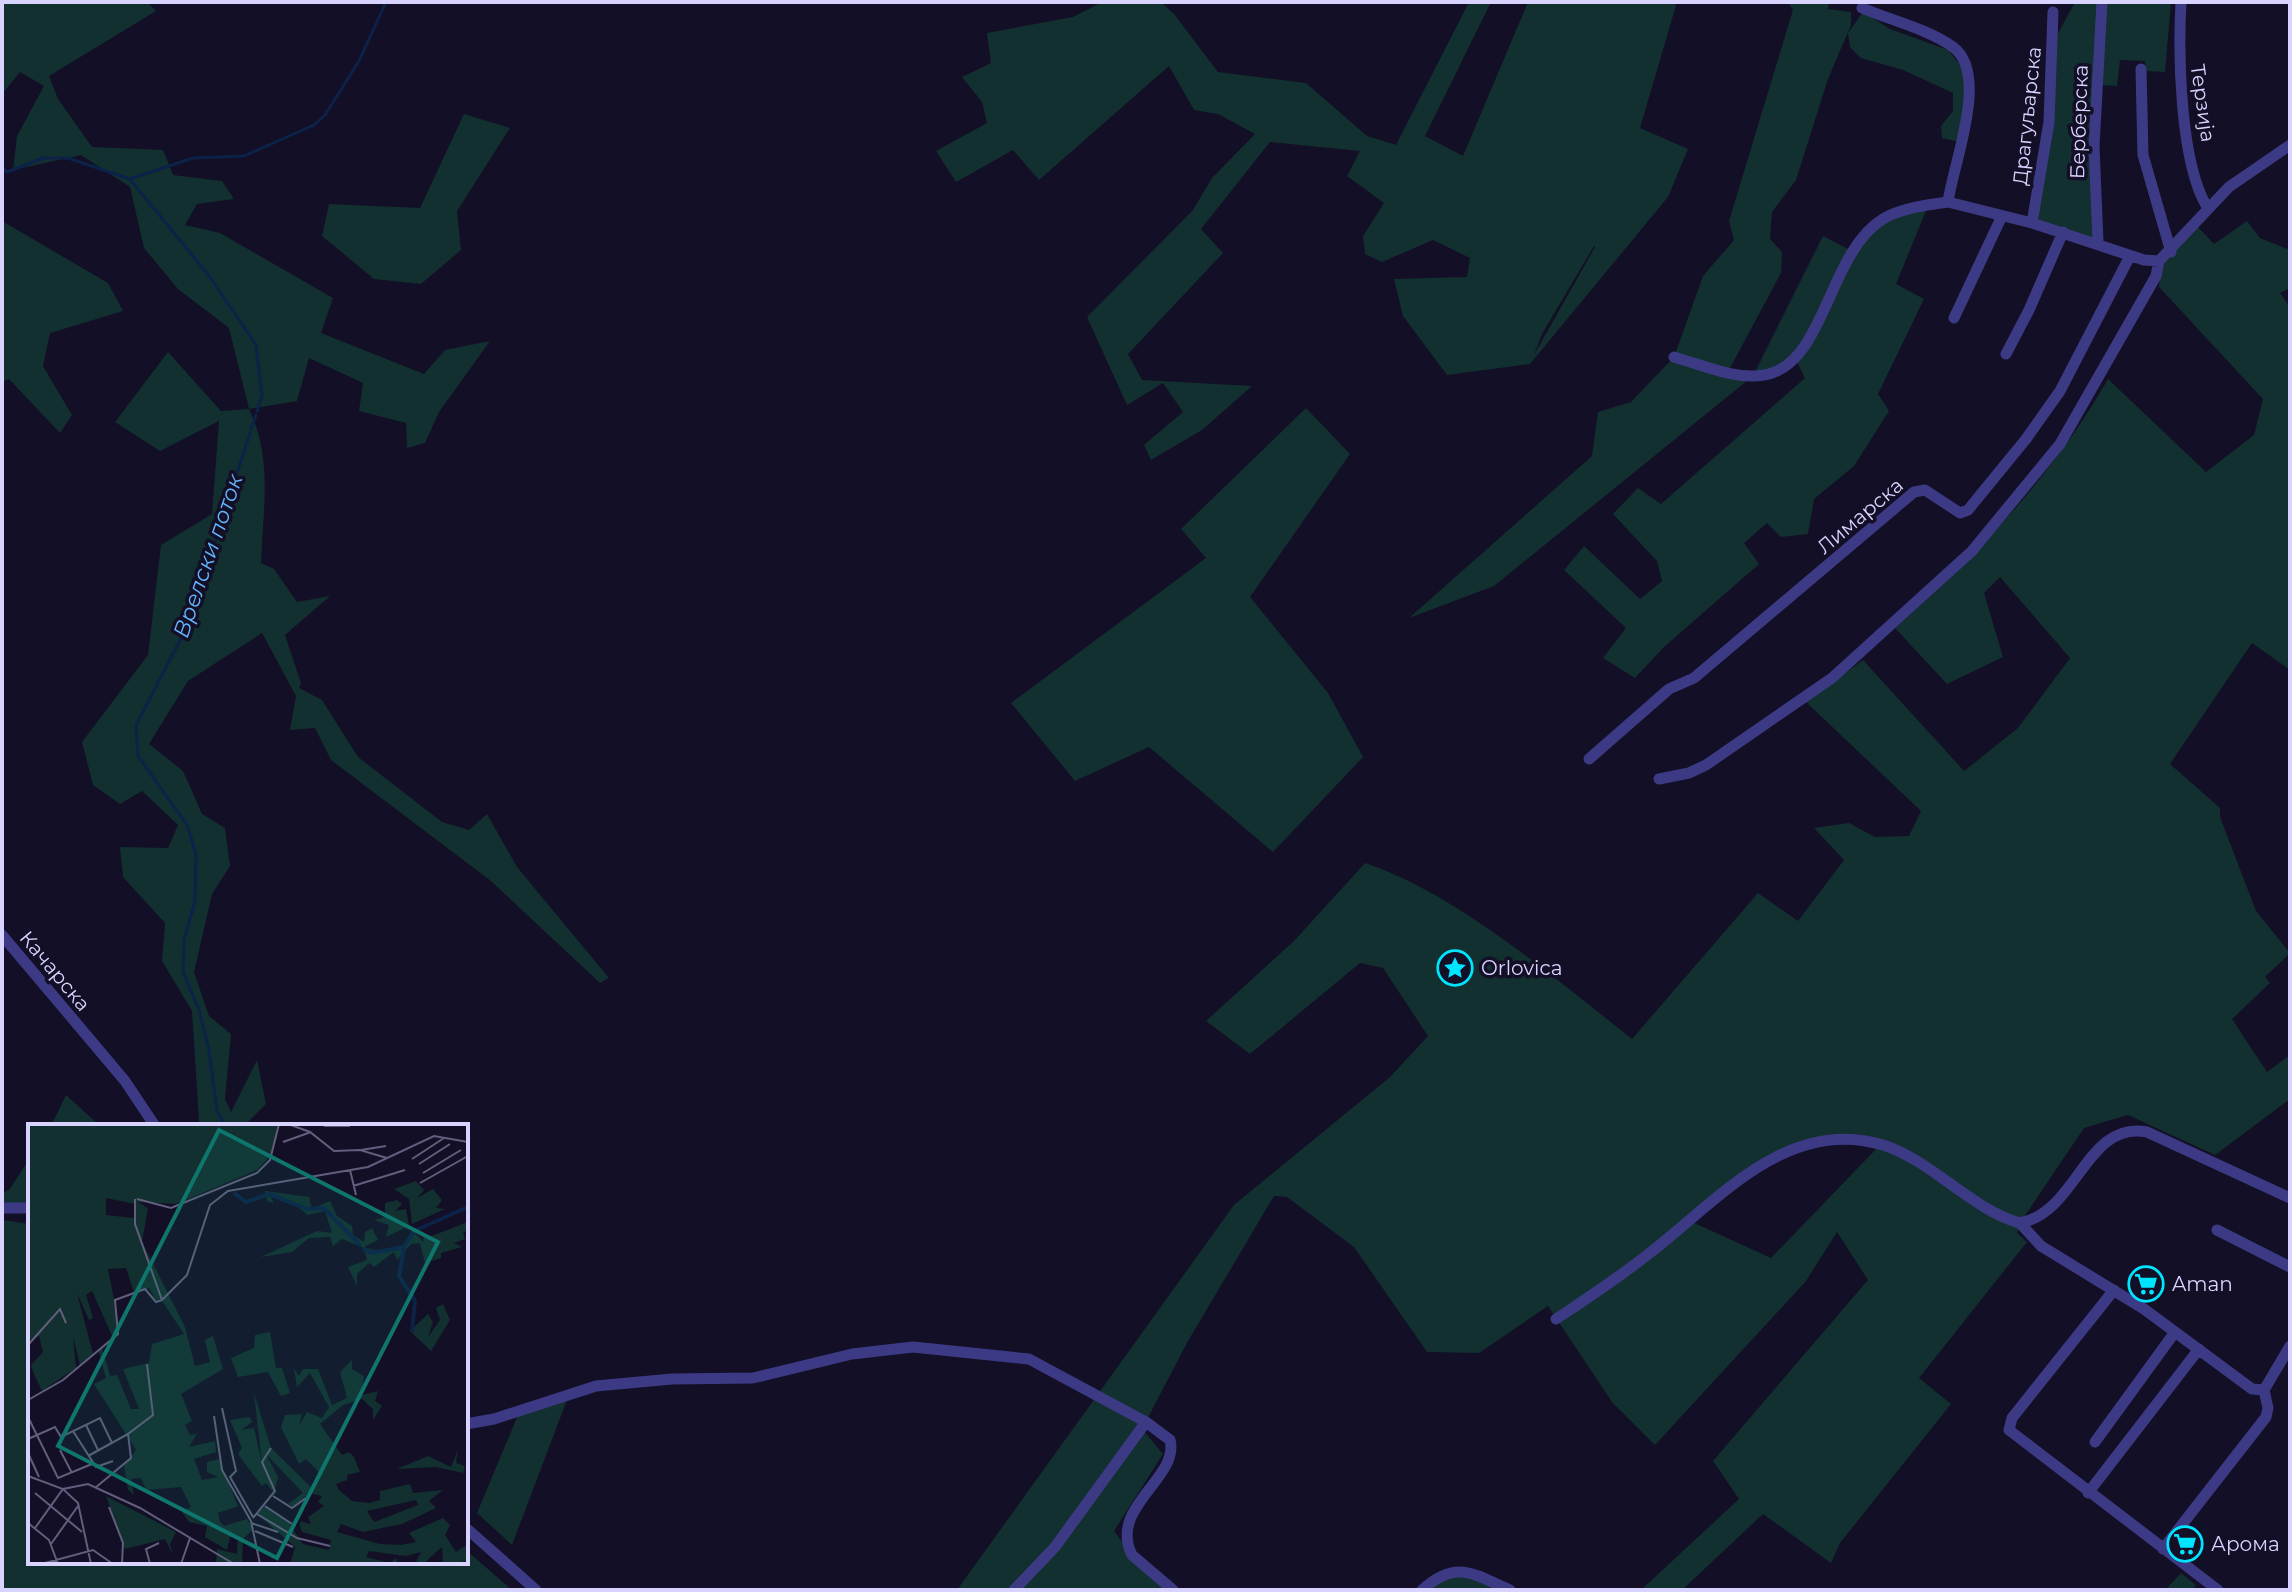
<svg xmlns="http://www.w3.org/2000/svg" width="2292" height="1592" font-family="Montserrat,sans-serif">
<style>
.green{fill:#12302f;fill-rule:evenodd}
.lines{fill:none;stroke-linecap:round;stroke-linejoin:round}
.stream{stroke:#0c2248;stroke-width:3}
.minor{stroke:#3d3a85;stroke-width:11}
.labels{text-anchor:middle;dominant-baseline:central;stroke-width:7;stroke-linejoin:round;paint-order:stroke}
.street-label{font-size:20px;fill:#d9d4ff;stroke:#130f26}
.poi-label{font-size:20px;fill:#d9d4ff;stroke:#130f26;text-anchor:start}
.water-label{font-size:22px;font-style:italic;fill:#62b6ff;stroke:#130f26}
.inset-river{fill:none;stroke:#0c2248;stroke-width:4}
.inset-road{fill:none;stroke:#625e7d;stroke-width:2}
.view{fill:#0f766e;fill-opacity:0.15;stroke:#0f766e;stroke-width:4}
.inset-edge{fill:none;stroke:#d9d4ff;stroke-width:4}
</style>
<rect width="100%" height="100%" fill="#130f26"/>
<path class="green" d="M2,2H147L156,11L49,76L58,99L92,147L163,150L173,175L222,181L234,199L197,204L185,225L220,233L333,298L321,333L424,374L445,350L490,341L439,412L425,443L407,448L406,423L359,411L363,383L309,358L297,401L249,409C273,460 263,508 261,563L274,569L297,602L330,596L285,635L301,683L299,688L322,700L358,757L442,822L469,830L487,814L517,867L609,978L600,983L491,881L331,760L315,728L290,730L296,696L262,633L188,681L149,744L183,771L202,814L225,828L230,866L212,894L194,972L209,1016L231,1034L225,1099L231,1112L257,1060L266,1104L244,1126H203L199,1121L192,1011L162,961L165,923L123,877L120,847L168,848L178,825L142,791L120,804L93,785L82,742L148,655L161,545L212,514L219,421L160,451L115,422L168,352L221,411L249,409L229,328L178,289L144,248L130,187L81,155L13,170L17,136L44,86L20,72L2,94Z
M1102,2H1161L1174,14L1218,72L1306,83L1367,136L1396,145L1469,2H1491L1425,136L1463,156L1528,2H1677L1640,128L1688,149L1668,197L1530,364L1447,375L1403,316L1394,279L1467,277L1470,258L1433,240L1382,262L1365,254L1363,236L1384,203L1347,176L1360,151L1270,142L1201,229L1223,253L1128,354L1142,380L1252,386L1202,430L1151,460L1144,445L1183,412L1163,383L1127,405L1087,317L1193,210L1212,178L1255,134L1218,114L1194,110L1169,66L1039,180L1013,150L956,182L936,151L987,123L982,102L962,77L991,63L987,33L1073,17ZM1594,246L1595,247L1534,355L1542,334Z
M1788,2H1829L1828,9L1851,12V25L1828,79L1796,180L1772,212L1770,239L1782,252L1781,273L1728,372L1753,376L1823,236L1850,250L1874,226L1928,206L1896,284L1924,299L1878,394L1889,411L1854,466L1814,499L1808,534L1781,537L1767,523L1744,543L1759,564L1664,647L1635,678L1603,658L1626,628L1564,570L1584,546L1640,599L1662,581L1657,561L1613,514L1638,488L1661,504L1805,378L1795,358L1753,376L1494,586L1409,618L1592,456L1598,412L1631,402L1674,357L1703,276L1734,240L1729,221L1793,10Z
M2075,2H2171L2165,72L2146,71L2145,61L2120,60L2117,86L2099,85L2098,242L2033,223L2054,41Z
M1863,12L1890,29L1948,50L1961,66L1967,87L1959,142L1942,138L1941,126L1953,111V93L1903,70L1861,58L1850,47L1848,33Z
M464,114L510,128L457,211L461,250L421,284L374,279L322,236L329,204L420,208Z
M2,221L108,283L123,311L50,333L43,366L72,415L60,433L9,379L2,382Z
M2247,221L2260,238L2287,249L2290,247V288L2280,293L2290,307V670L2252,643L2170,764L2220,808V817L2256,911L2290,953L2265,977L2270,983L2232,1019L2267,1072L2290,1055V1099L2215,1155L2128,1115L2084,1128L2020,1223L2017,1233L2027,1242L1919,1378L1951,1404L1840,1543L1831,1563L1763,1514L1682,1590H1641L1739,1499L1713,1461L1868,1280L1837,1232L1806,1281L1655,1445L1612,1402L1548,1306L1479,1353L1427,1352L1354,1247L1287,1197L1274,1196L1188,1341L1142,1429L1163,1454L1114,1531L1132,1555L1174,1590H957L1234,1205L1390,1077L1428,1036L1383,968L1360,963L1250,1054L1206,1021L1294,941L1365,863C1456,893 1556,979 1632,1039L1758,893L1798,921L1844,860L1814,828L1849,823L1875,837L1909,836L1921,811L1806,702L1863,660L1964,771L2018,728L2070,658L2000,577L1984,593L2003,657L1947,684L1895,628C1977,556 2053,475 2108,379L2206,472L2254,435L2263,399L2159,287L2161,266L2197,226L2214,244ZM1820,1140L1880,1145L1771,1258L1690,1221L1791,1149Z
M1306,408L1350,454L1250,597L1328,693L1363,757L1273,852L1149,747L1075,781L1011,703L1206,558L1181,529Z
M66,1095L100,1126H51Z
M30,1158V1208H2V1193L9,1190Z
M2,1220L30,1224V1562H466V1550L512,1590H2Z
M570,1392L512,1545L477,1513L520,1410Z
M1447,1572L1510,1590H1423Z
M2181,1573L2196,1585L2192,1590H2165Z"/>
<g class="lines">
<path class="stream" d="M2,168L7,172L43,158H68L130,179L210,277L256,345L262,396L257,411
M130,179L193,158L244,156L314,125L325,115L359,61L386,2
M251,429L256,415
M226,1126L217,1111L209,1050L199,1010L183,972L184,940L195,901L196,854L187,825L138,756L136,725L187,627L250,433"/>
<path class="minor" d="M2181,2C2178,55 2180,162 2207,207
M1862,8C1890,20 1928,29 1953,47C1990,74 1953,164 1948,202
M2141,69L2143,155L2171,252
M2032,223L2049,122L2053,12
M2098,242L2094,146L2102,2
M1954,318L2001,218
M2006,354L2029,310L2063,232
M1674,357C1702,365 1735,380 1764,375C1825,366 1828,252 1883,219C1902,208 1927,205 1948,202L2032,223L2144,260L2159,261L2229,187L2290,145
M1589,759L1669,689L1694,678L1914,492L1925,490L1960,513L1968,510L2026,439L2060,391L2130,256
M1659,779L1689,773L1706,765L1832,678L1972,551L2060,444L2156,276L2159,261
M2,935L125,1081L155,1126
M2,1208H30
M2020,1223L2041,1246L2144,1309L2252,1389L2264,1390
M2217,1230L2290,1267
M2114,1290L2012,1418L2009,1430L2218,1590
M1556,1319C1588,1298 1621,1276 1651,1252C1718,1200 1788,1116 1883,1145C1931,1160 1972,1210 2020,1223C2077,1213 2086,1120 2147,1132L2290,1198
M2264,1390L2290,1346
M466,1424L494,1419L596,1386L672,1379L753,1378L852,1354L913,1347L1029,1359L1146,1422L1170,1440C1180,1478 1108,1507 1132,1555L1173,1590
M2095,1442L2175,1332
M2088,1493L2199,1349
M466,1528L536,1590
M2163,1549L2266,1417L2268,1408L2264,1390
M1014,1590L1055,1547L1146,1422
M1422,1590C1456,1559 1473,1574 1510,1590"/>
</g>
<defs>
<symbol id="sight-ring" viewBox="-11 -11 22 22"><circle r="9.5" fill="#130f26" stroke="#00e5ff" stroke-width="1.5"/><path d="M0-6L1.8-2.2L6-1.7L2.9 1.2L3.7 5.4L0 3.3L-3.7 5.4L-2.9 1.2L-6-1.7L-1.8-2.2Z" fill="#00e5ff"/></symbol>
<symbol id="supermarket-ring" viewBox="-11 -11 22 22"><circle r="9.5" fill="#130f26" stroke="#00e5ff" stroke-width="1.5"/><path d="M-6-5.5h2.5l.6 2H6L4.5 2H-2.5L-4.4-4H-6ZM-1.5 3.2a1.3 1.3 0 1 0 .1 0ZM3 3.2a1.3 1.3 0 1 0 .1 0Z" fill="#00e5ff"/></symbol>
</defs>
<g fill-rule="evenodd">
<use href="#sight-ring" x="1435" y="948" width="40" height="40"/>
<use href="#supermarket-ring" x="2126" y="1264" width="40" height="40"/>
<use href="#supermarket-ring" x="2165" y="1524" width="40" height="40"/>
</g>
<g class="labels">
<g class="street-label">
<text transform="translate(2203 103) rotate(82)">Терзија</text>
<text transform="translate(2027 116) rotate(-84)">Драгуљарска</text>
<text transform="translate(2079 122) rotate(-88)">Берберска</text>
<text transform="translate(1860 516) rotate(-40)">Лимарска</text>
<text transform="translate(55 971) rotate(50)">Качарска</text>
</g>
<g class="poi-label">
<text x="1481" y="968">Orlovica</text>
<text x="2172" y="1284">Aman</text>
<text x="2211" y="1544">Арома</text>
</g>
<g class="water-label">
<text transform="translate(208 556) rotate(-71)">Врелски поток</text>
</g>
</g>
<g transform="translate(28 1124)">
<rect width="440" height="440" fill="#130f26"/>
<path d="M0,0L249,2L243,31L229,46L148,80L110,78L120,84L114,118L157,203L167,242L182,238L177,216L185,212L195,245L153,270L164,297L157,301L162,311L169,310L161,323L187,317L188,328L166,335L174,356L190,353L179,348V338L191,335L210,382L190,389L192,398L196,402L219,395L225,405L215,415L214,440H188L189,425L209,430L210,412L202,413L199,426L177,413L179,402L161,398L154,388L163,383L153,363L118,366L113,354L103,355L106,371L100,366L96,342L108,326L66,260L78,254L70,226L74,223L82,252L89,251L103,285H111L95,245L121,239L124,220L156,210L133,175L128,176L121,164L106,169L98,144L80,145L92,206L85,214L64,167L58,171L65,194L61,196L49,169L65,230L52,241L45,213L48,244L14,267L5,248L3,241L15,228L11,212L0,217ZM78,74L107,80L106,94L78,91ZM388,57L396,66L389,74L405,65L414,76L408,84L417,85L384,100L381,75L366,65ZM237,67L281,73L284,85L302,77L309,92L324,102L325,111L336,118L337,108L344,104L350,116L336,123L349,127L375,123L386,108L395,118L396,110L401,113L440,98V105L435,109L437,115L426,119L434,123L413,129V134L397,139L392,119L383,120L369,136L366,128L346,143L341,139L329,150V162L320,143L339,136L336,124L314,115L305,122L302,113L281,114L264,128L233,133L289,107L304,109L297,87L280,91L262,77L242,72L246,79L239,77ZM369,76L374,80L367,87L378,85L381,102L358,113L361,101L346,96L357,93V79ZM415,180L422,196L403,227L382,207L400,190L405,198L400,213L412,196L408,184ZM242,208L248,244H254L262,269L253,272L240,248L210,253L203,234L226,224L227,211ZM324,236V245L336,252L333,271L350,267L347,277L354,282L345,296V285L334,275L315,281L292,300L314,331L321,328L326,333L332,348L319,351V356L308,360L311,366L324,377L341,379L352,376V367L382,360L385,369L415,366L401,377L408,384L374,400L335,408L313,400L309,408L352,420L373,421L388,418L381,409L415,394L422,401L417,411L428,428L440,420V437L415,440L414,423L395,440L388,438L393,428L378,432L341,427L338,433L362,439L368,434L370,440H262L267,423L229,390L237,382L260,398L275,420L301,426L303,416L274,408L272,402V397L283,400L280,393L296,382L290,378L294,372L281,369L266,383L260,380L275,369L238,330L250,353L246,369L238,359L234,362L210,330L214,324L202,296L222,293L224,298L213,306L226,304L234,340L226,269L243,324L284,364L293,350L278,335L271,340L253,303L257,291L274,290L271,302L279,288L294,294L301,283L282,249L269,263L266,244L271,252L275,245H290L304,281L319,274L312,248ZM388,376L390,381L346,398L339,387ZM430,326L428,339L437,342L435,349L408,343L369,345L400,332L423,343ZM78,372L148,408L142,420L145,431L137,415L97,425Z" fill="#12302f" fill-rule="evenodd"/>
<path class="inset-river" d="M206,69L218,78L241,70L279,85L296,84L333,122M376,123L371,152L387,177L384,208M335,125L344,129L376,123L386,107L440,83"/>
<path class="inset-road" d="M260,0L282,8L306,27L332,26L359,34M296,2H322M255,18L283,8M333,26L358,22M384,35L416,14M391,40L422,20M322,46L328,71M395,49L433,26M392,59L440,32M325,62L377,46M107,75V100L134,176M109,75L143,84L229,49L242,36L251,0M134,176L159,151L182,81L200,67L340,43L406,12L440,18M0,221L32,185L38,199M0,276L35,256L90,210L87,176L117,165L128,178L134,176M194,284L208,347L202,353L225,393M186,292L194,346L223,397L232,440M1,295L30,354L64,340M58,301L70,326M45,307L68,343L85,337M0,315L27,303L33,313L72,294L84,319M32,326L44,349M0,329L11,353M60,332L100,310M0,352L35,365L50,379L63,440M67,364L103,334L100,310L125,291L119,240M7,369L54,408M245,372L264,384L278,374M237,382L264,400M81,383L95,419L94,440M229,390L269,414L302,422M225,394L247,367L234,338L243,324M0,399L21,416L30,440M223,399L250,408M7,404L35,365L60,360L112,384L206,440M227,407L265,423M23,420L50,382M13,440L65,426L85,440M122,440L118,425L131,419M153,440L162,414"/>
<path class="view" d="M191,6L410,118L249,434L30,322Z"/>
<rect width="440" height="440" class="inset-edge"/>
</g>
<rect width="2292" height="1592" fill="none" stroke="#d9d4ff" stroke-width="8"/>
</svg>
